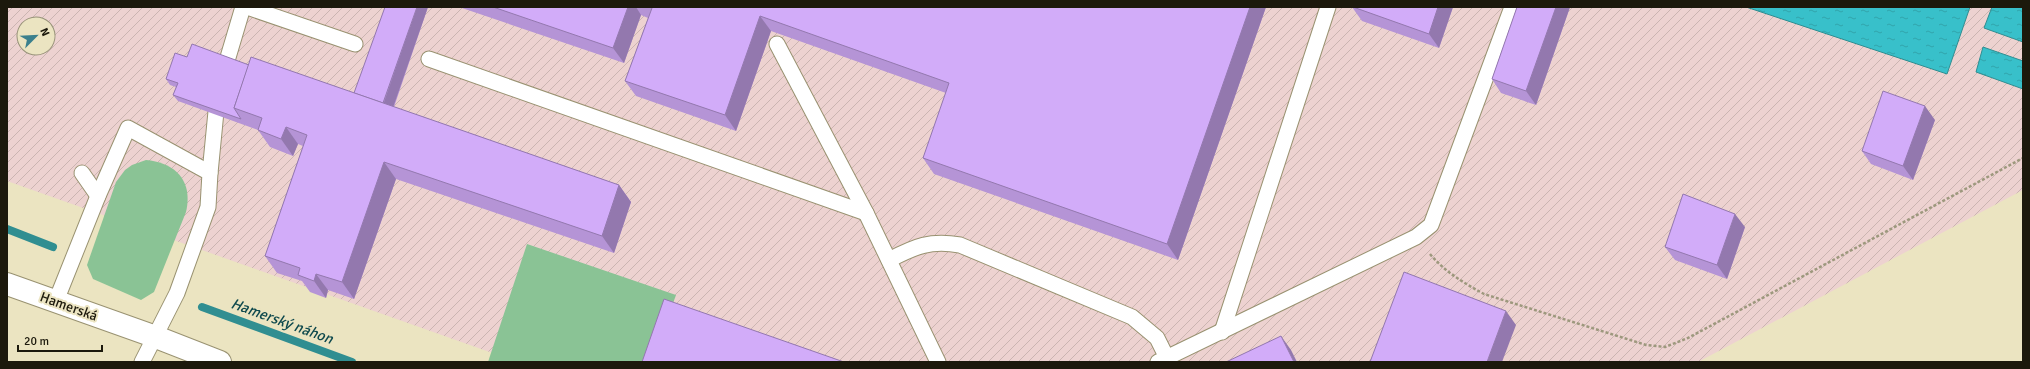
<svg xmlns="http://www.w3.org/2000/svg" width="2030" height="369" viewBox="0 0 2030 369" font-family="Signika,sans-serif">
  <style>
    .industrial { fill: url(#industrial-furrows); fill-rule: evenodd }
    .grass { fill: #8ac395 }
    .water { fill: url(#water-ripples); stroke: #308e91 }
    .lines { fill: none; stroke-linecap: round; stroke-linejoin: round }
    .stream { stroke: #308e91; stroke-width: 8 }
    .service-casing { stroke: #999271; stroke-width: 17 }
    .tertiary-casing { stroke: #999271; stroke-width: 24 }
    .path { stroke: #9d987d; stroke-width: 2.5; stroke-dasharray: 3 2; stroke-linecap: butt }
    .service { stroke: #fff; stroke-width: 15 }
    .tertiary { stroke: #fff; stroke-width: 22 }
    .wall { fill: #b594d6 }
    .shaded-wall { fill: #9378ae }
    .building { fill: #d2acf9; stroke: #9378ae }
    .labels { text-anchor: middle; stroke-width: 4; stroke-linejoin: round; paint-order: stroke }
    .street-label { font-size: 14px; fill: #1c190c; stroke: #ebe4c1 }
    .water-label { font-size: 15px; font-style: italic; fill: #0f494d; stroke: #ebe4c1 }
  </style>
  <defs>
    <pattern id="industrial-furrows" width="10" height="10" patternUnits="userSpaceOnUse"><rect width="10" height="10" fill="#edd2d0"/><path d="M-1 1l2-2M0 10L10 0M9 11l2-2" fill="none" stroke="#cbb4b1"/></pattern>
    <pattern id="water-ripples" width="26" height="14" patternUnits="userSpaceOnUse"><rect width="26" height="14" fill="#38c0ca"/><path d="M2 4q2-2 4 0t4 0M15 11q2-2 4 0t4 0" fill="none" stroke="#31a4ac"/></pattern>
  </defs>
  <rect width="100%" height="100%" fill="#ebe4c1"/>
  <!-- industrial -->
  <path class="industrial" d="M7,7H2023V190L1698,362H518L7,181ZM24,24H48V48H24Z"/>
  <!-- grass -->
  <g class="grass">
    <path d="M146,160C177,163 193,182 186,212L154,292L141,300L93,279L87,265L116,182L125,170L132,165Z"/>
    <polygon points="527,244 676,295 652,362 488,362"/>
  </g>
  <!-- water -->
  <g class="water">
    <polygon points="1746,7 1970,7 1947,74"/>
    <polygon points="1992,7 2023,7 2023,42 1984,28"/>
    <polygon points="1983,47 2023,61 2023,89 1976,72"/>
  </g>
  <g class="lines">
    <!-- stream -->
    <g class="stream">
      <polyline points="7,229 53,247"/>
      <polyline points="202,307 352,362"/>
    </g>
    <defs>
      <g id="service">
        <polyline points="247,7 355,44"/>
        <polyline points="777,44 866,213 938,362"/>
        <polyline points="429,59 866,213"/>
        <polyline points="82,173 98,196"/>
        <polyline points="210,173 218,91 243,7"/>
        <path d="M889,260C916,246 930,240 960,245L1132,317L1157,338L1167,358"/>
        <polyline points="56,301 98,196 128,128 210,173 208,207 177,293 142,362"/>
        <polyline points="1222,332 1328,7"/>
        <polyline points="1158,362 1416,237 1431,225 1512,7"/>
      </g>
      <polyline id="tertiary" points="7,284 156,337 220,362"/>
    </defs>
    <!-- service casing -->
    <use href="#service" class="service-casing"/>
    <!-- tertiary casing -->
    <use href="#tertiary" class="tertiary-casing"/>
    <!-- path -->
    <path class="path" d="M1430,254C1445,272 1464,283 1484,294L1646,345L1665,347L1688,338L2023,158"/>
    <!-- service -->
    <use href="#service" class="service"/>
    <!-- tertiary -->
    <use href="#tertiary" class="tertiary"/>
  </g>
  <!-- wall -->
  <g class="wall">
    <polygon points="428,7 394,107 619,185 631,202 614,253 396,179 354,299 328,290 326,298 310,292 302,281 277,273 265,256 303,146 298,144 293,156 270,147 258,130 178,101 173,95 176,87 170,85 166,79 187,57 249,65 354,93"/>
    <polygon points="459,7 1266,7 1178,260 934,174 923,158 946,93 771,31 736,131 636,96 625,81 648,18 641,15 624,63"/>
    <polygon points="1352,7 1453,7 1439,48 1362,21"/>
    <polygon points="1517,7 1570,7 1536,105 1501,93 1492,79"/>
    <polygon points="1935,120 1913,180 1871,164 1862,151"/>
    <polygon points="1745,227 1727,279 1675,260 1665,247"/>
  </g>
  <!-- shaded-wall -->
  <g class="shaded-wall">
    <polygon points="417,7 428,7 389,119 382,108"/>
    <polygon points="628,7 636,7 641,15 624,63 613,48"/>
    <polygon points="1250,7 1266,7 1178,260 1167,244"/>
    <polygon points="1438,7 1453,7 1439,48 1429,34"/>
    <polygon points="1556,7 1570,7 1536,105 1526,91"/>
    <polygon points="760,16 771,31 736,131 725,115"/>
    <polygon points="1925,106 1935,120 1913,180 1903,166"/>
    <polygon points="286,127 298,144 293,156 281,139"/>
    <polygon points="384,162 396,179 354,299 342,282"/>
    <polygon points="619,185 631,202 614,253 602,236"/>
    <polygon points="1735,214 1745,227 1727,279 1717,265"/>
    <polygon points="316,274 328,290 326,298 314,281"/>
    <polygon points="1506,311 1516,325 1502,362 1487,362"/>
    <polygon points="1281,336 1291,350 1297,362 1294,362"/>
  </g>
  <!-- building -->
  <g class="building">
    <polygon points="385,7 417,7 383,103 354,93"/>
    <polygon points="493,7 628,7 613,48"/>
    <polygon points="650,7 1250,7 1167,244 923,158 949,83 760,16 725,115 625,81 652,8"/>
    <polygon points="1353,7 1438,7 1429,34"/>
    <polygon points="1517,7 1556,7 1526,91 1492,79"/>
    <polygon points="192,44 249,65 234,108 241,119 173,95 178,83 166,79 175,53 187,57"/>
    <polygon points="251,57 619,185 602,236 384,162 342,282 316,274 314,281 298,275 300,268 265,256 307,135 286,127 281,139 258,130 262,118 234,108"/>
    <polygon points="1883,91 1925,106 1903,166 1862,151"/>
    <polygon points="1683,194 1735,214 1717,265 1665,247"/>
    <polygon points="1404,272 1506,311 1487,362 1370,362"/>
    <polygon points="664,299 844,362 642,362"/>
    <polygon points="1281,336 1294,362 1226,362"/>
  </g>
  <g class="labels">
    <!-- street labels -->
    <g class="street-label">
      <text transform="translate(69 306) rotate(20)" y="5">Hamerská</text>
    </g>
    <!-- water labels -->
    <g class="water-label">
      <text transform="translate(282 321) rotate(20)" y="5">Hamerský náhon</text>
    </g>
  </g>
  <!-- border -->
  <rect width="2030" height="369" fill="none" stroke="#1c190c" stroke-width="16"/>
  <!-- north arrow -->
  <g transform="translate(36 36) rotate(66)"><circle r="19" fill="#ebe4c1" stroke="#989379"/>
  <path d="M0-3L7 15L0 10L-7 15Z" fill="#3b808d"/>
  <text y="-6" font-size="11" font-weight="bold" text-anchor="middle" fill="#1c190c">N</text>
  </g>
  <!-- scale -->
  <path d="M18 345v6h84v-6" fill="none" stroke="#1c190c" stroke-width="2"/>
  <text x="24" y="345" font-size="12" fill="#1c190c" stroke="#ebe4c1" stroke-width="3" paint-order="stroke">20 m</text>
</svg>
